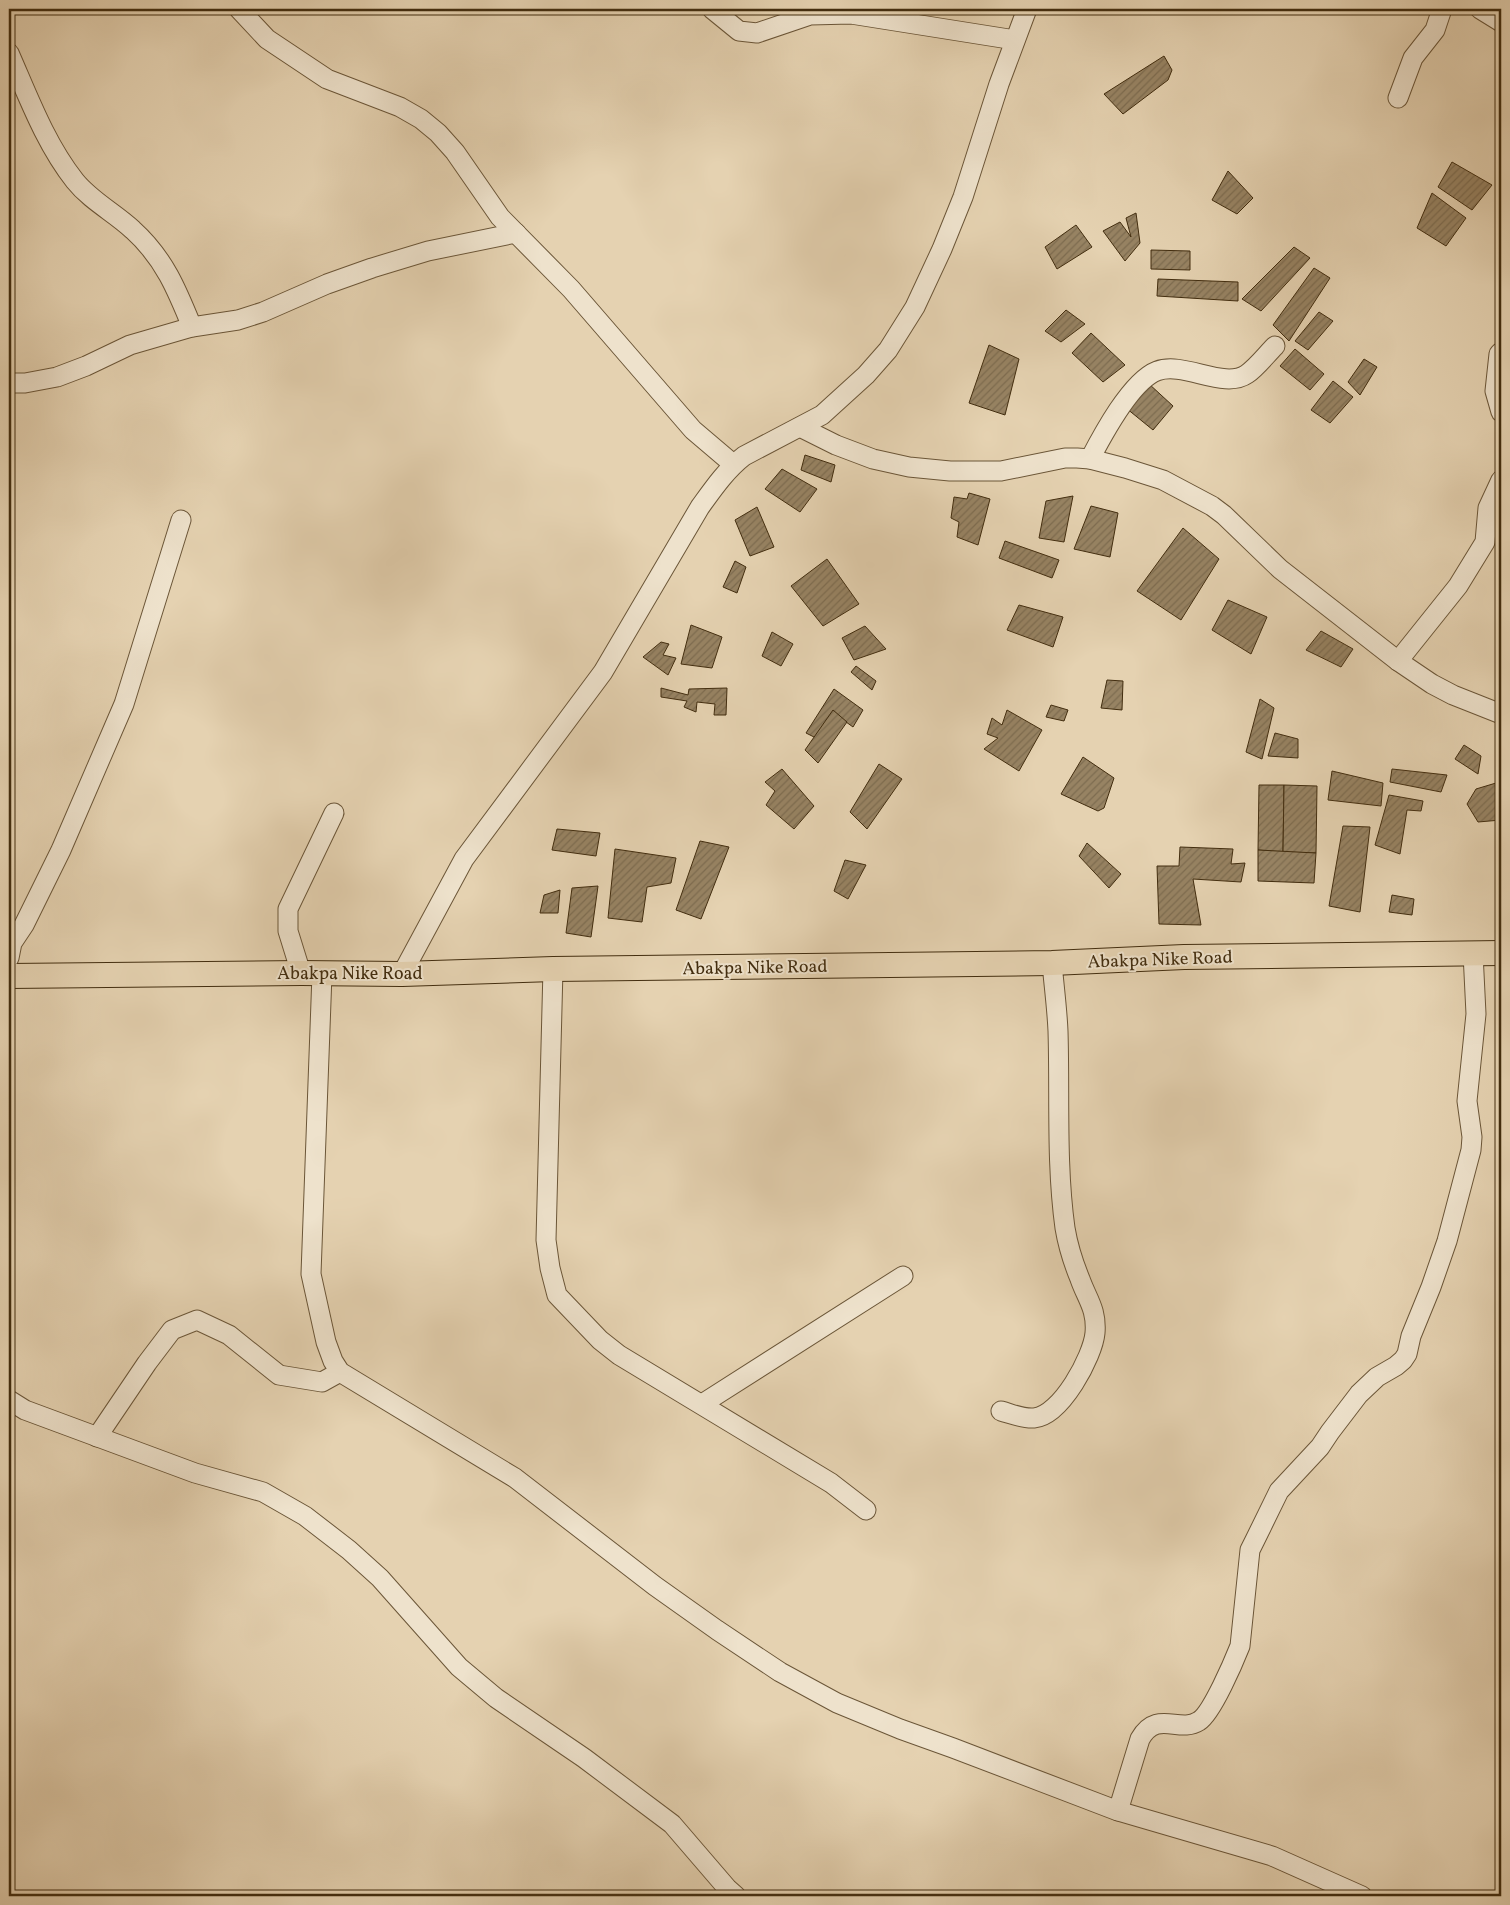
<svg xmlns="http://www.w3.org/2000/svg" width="1510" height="1905" viewBox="0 0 1510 1905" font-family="Vollkorn,serif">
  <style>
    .building { fill: url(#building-hatch); stroke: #422d0f }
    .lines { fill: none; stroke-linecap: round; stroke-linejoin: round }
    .minor-casing { stroke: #6b5638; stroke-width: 21 }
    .major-casing { stroke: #422d0f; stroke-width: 26 }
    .minor { stroke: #eee2cc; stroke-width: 19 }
    .major { stroke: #e5d2b1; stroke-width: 24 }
    .labels { text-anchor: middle; stroke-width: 4; stroke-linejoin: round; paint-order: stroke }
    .street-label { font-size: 18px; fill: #422d0f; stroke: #eee2cc }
  </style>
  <defs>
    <pattern id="building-hatch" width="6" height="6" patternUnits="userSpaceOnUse" patternTransform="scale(1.25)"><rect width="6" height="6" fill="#978363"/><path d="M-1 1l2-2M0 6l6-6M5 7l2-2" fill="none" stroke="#7d6c50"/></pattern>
  </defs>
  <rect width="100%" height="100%" fill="#e5d2b1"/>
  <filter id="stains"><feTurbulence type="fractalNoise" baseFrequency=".004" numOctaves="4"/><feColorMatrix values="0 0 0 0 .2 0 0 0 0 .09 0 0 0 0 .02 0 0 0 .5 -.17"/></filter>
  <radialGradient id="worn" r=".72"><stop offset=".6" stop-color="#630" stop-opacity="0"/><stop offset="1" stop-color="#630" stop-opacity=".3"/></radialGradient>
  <!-- building -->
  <g class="building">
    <polygon points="1164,56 1172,70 1168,80 1123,114 1104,94"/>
    <polygon points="1452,162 1492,185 1472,210 1438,187"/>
    <polygon points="1228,171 1253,198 1237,214 1212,200"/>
    <polygon points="1432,193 1466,218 1446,246 1417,228"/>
    <polygon points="1136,213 1140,243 1125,261 1103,231 1120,222 1131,237 1126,218"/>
    <polygon points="1076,225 1092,247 1057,269 1045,247"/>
    <polygon points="1294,247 1310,258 1261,311 1242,299"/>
    <polygon points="1151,250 1190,251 1190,270 1151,269"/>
    <polygon points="1314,268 1330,278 1289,341 1273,325"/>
    <polygon points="1158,279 1238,282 1238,301 1157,296"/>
    <polygon points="1066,310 1085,324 1061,342 1045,331"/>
    <polygon points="1319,312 1333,321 1308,350 1295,341"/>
    <polygon points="1091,333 1125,365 1103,382 1072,353"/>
    <polygon points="989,345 1019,359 1005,415 969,403"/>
    <polygon points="1295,349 1324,374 1310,390 1280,366"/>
    <polygon points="1364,359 1377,367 1360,395 1348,382"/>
    <polygon points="1333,381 1353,397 1330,423 1311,410"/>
    <polygon points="1148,383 1173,406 1153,430 1126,408"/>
    <polygon points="805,455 835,465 831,482 801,470"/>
    <polygon points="782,469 817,489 800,512 765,489"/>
    <polygon points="969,493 990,499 978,545 957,537 959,522 951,518 954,497 967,499"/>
    <polygon points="1073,496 1064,542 1039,538 1046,501"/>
    <polygon points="1091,506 1118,513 1110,557 1074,549"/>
    <polygon points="757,507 774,547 750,556 735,520"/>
    <polygon points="1183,528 1219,559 1181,620 1137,591"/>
    <polygon points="1005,541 1059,560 1052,578 999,558"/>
    <polygon points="827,559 859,604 823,626 791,586"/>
    <polygon points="735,561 746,567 737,593 723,587"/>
    <polygon points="1228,600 1267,617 1251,654 1212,630"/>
    <polygon points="1019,605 1063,617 1053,647 1007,630"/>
    <polygon points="691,625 722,637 712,668 681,664"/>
    <polygon points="865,626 886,649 854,660 842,638"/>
    <polygon points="1321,631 1353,649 1341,667 1306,650"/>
    <polygon points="772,632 793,644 781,666 762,656"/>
    <polygon points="661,642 669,644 663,655 676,658 668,675 643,657"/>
    <polygon points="856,666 876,681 872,690 851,672"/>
    <polygon points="1107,680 1123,681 1122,710 1101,708"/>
    <polygon points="661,688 688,695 689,689 727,688 726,715 714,715 715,704 697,702 696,712 684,707 687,701 661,697"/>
    <polygon points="834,689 863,710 853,727 835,714 820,740 806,733"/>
    <polygon points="1260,699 1274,708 1262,759 1246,752"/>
    <polygon points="1051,705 1068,710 1064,721 1046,717"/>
    <polygon points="833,710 847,722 818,763 805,750"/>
    <polygon points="1007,710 1042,730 1019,771 984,749 998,738 987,734 992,718 1002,725"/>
    <polygon points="1275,733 1298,739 1298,758 1268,756"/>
    <polygon points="1464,745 1481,756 1478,774 1455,759"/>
    <polygon points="1083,757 1114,778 1104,808 1098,811 1061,794"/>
    <polygon points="879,764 902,779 867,829 850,812"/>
    <polygon points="782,769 814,806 794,829 766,805 775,791 765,782"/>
    <polygon points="1392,769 1447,775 1441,792 1390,782"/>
    <polygon points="1332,771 1383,783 1381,806 1328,800"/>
    <polygon points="1496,783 1501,787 1501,820 1478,822 1467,804 1476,789"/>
    <polygon points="1259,785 1284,785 1283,852 1258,850"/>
    <polygon points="1284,785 1317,786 1316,853 1283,852"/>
    <polygon points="1389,795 1423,801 1421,811 1407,810 1400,854 1375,845"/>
    <polygon points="1343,826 1370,827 1360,912 1329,906"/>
    <polygon points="557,829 600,833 596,856 552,850"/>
    <polygon points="700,841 729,847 701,919 676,910"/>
    <polygon points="1087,843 1121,874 1109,888 1079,856"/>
    <polygon points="1180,847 1233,849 1231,864 1245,863 1241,882 1193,879 1201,925 1159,924 1157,866 1179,866"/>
    <polygon points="615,849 676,858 671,883 647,887 642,922 608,918"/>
    <polygon points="1258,850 1316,853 1314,883 1258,881"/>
    <polygon points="845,860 866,865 848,899 834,891"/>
    <polygon points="598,886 591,937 566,933 572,888"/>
    <polygon points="560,890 558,913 540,913 544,895"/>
    <polygon points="1392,895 1414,899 1412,915 1389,912"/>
  </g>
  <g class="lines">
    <defs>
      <g id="minor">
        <polyline points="239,9 267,39 327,79 400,107 421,119 438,133 455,152 500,217 571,289 693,430 733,464"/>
        <polyline points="712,9 739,31 757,33 810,15 851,14 1015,40"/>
        <polyline points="1480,9 1501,22"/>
        <path d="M9,53C28,96 45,143 75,181C91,201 115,213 133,230C164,258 177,290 192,327"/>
        <polyline points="1398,98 1413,58 1435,30 1442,9"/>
        <polyline points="1501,352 1499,354 1495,391 1501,412"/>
        <polyline points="9,383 25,383 57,377 86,366 130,345 192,327 238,320 263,312 327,284 372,268 428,251 516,233"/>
        <polyline points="800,427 836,445 873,459 909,467 950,471 1001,471 1065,458 1077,458 1090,459 1125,468 1163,480 1212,506 1224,515 1280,569 1398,661 1432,684 1453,695 1501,714"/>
        <path d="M1090,459C1102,436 1131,381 1157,371C1184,361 1224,390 1247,374C1257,367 1266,355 1275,346"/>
        <polyline points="1398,661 1458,586 1485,542 1488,508 1501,480"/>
        <polyline points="9,958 12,943 24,925 61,850 124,704 181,520"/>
        <polyline points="553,969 546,1240 550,1268 557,1295 600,1340 619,1355 831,1483 866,1510"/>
        <polyline points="301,973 288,931 288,909 334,813"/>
        <polyline points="322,974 311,1274 326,1342 333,1361 340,1372 515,1478 655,1586 717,1630 780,1672 837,1703 900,1729 953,1748 1118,1811 1272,1856 1362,1896"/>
        <path d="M402,974L464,859L603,672L700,507C713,489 726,470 744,456L822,415L866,375L888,350L915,307L942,249L963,197L999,84L1027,9"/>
        <polyline points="9,1400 25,1410 195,1473 263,1492 305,1516 349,1550 380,1578 459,1667 496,1698 584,1758 672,1824 727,1888 736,1896"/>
        <polyline points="702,1404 903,1276"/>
        <path d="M1001,1411C1012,1414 1023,1419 1034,1418C1061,1416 1093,1356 1095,1333C1097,1309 1087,1299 1080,1279C1073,1262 1068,1246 1065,1228C1056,1163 1060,1096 1058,1031C1057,1008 1054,986 1052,963"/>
        <polyline points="97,1437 147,1363 172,1330 197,1320 229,1335 279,1375 322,1382 340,1372"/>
        <path d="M1118,1811L1140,1739C1157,1709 1179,1734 1199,1721C1212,1713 1234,1661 1240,1646L1250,1550L1255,1540L1279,1491L1320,1447L1330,1432L1359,1394L1377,1377L1396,1366L1403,1360L1407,1354L1411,1336L1431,1287L1447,1241L1471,1150L1472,1137L1467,1101L1476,1014L1473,953"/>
      </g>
      <polyline id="major" points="9,976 301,973 402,974 553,969 1052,963 1184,957 1501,953"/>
    </defs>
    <!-- minor casing -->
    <use href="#minor" class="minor-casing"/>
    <!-- major casing -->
    <use href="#major" class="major-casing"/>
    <!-- minor -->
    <use href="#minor" class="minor"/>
    <!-- major -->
    <use href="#major" class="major"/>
  </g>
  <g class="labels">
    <!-- street labels -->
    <g class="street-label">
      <text transform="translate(1160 959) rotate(-2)" y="6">Abakpa Nike Road</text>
      <text transform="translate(755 967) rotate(-1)" y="6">Abakpa Nike Road</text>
      <text x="350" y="979">Abakpa Nike Road</text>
    </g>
  </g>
  <!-- margin -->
  <rect width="1510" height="1905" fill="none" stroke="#e5d2b1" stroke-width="30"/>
  <rect x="10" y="10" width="1490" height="1885" fill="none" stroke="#422d0f" stroke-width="2.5"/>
  <rect x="15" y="15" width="1480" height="1875" fill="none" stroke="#422d0f"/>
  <rect width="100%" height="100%" filter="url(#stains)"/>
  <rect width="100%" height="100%" fill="url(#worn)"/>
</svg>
